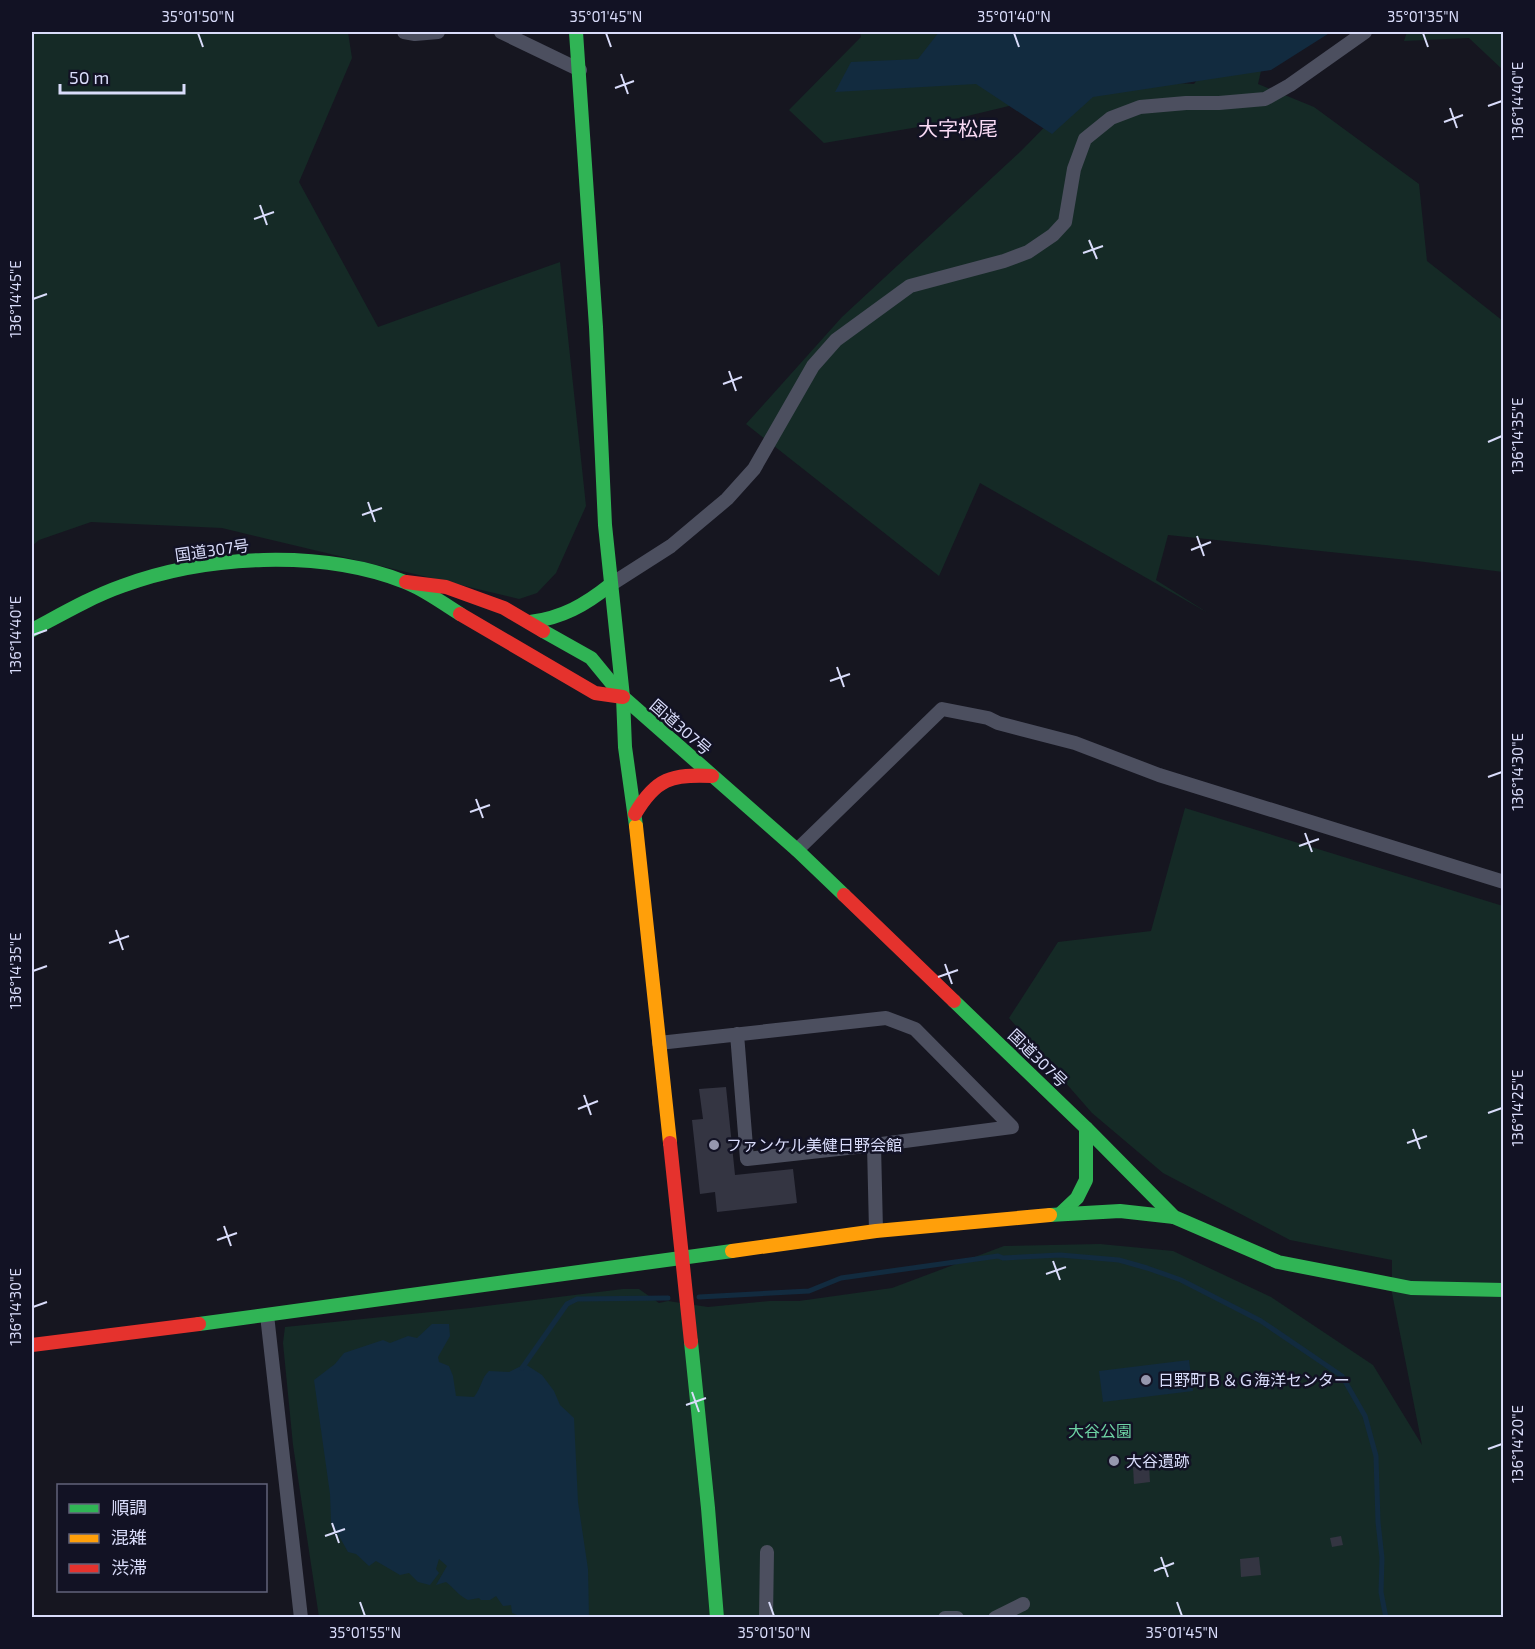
<svg xmlns="http://www.w3.org/2000/svg" width="1535" height="1649" viewBox="0 0 1535 1649" font-family="'Exo 2','Noto Sans JP',sans-serif">
  <style>
    .green { fill: #152a26 }
    .water { fill: #122b3f }
    .lines { fill: none; stroke-linecap: round; stroke-linejoin: round }
    .stream { stroke: #122b3f; stroke-width: 5 }
    .building { fill: #343542 }
    .street { stroke: #4c4f5f; stroke-width: 14 }
    .fast { stroke: #30b455; stroke-width: 14 }
    .slow { stroke: #ff9f0a; stroke-width: 14 }
    .jam { stroke: #e5322d; stroke-width: 14 }
    .ticks { fill: none; stroke: #d9dcfa; stroke-width: 2 }
    .poi-dot { fill: #9597ae; stroke: #121224; stroke-width: 2 }
    .labels { text-anchor: middle; stroke-width: 5; stroke-linejoin: round; paint-order: stroke }
    .street-label { font-size: 16px; fill: #d9dcfa; stroke: #121224 }
    .poi-label { font-size: 16px; fill: #d9dcfa; stroke: #121224; text-anchor: start }
    .park-label { font-size: 16px; fill: #6dd2a4; stroke: #121224 }
    .quarter-label { font-size: 20px; fill: #fadbf5; stroke: #121224 }
    .neatline { fill: none; stroke: #d9dcfa; stroke-width: 2 }
    .ticks-label { font-size: 15px; text-anchor: middle; fill: #d9dcfa }
  </style>
  <rect width="100%" height="100%" fill="#161620"/>
  <!-- green -->
  <g class="green">
    <polygon points="32,32 348,32 352,58 299,182 378,327 560,262 586,506 556,573 537,593 519,599 222,528 91,522 39,540 32,546"/>
    <polygon points="860,32 984,32 1013,105 930,125 824,143 789,110 861,37"/>
    <polygon points="1233,32 1270,32 1258,84 1314,107 1419,184 1427,261 1503,321 1503,572 1417,561 1168,535 1156,580 1208,613 980,483 939,576 746,424 842,317 1021,151 1093,78 1194,84"/>
    <polygon points="1407,32 1500,32 1503,34 1503,70 1469,38 1404,41"/>
    <polygon points="1185,808 1503,906 1503,1617 319,1617 293,1445 283,1343 285,1327 470,1308 623,1289 639,1289 659,1303 668,1301 708,1307 770,1301 799,1301 892,1288 1004,1246 1100,1244 1173,1251 1271,1297 1373,1365 1422,1445 1392,1293 1392,1260 1290,1240 1163,1173 1092,1113 1009,1018 1058,942 1151,931"/>
  </g>
  <!-- water -->
  <g class="water">
    <polygon points="939,32 1331,32 1271,70 1093,97 1052,134 976,84 835,92 851,62 918,59"/>
    <path d="M432,1324H449L450,1336L438,1357L439,1362L449,1366L453,1376L456,1396L474,1397C482,1387 481,1378 489,1371L509,1372L525,1364L542,1375L554,1391L560,1405L574,1418L578,1502L588,1569L589,1617H522L512,1613L511,1605L503,1606L496,1596L490,1600H481L479,1598L468,1600C459,1596 454,1588 446,1582L436,1585L447,1566L439,1559L436,1569L439,1573L430,1585L418,1582L409,1573L400,1575L376,1561L369,1566L356,1554L348,1552L331,1522L330,1494L314,1380L335,1364L344,1353L383,1340L390,1343L408,1336L417,1338Z"/>
    <polygon points="1189,1360 1193,1391 1103,1402 1099,1371"/>
  </g>
  <g class="lines">
    <!-- stream -->
    <g class="stream">
      <polyline points="699,1297 809,1291 841,1278 998,1256 1003,1258 1060,1255 1119,1260 1147,1268 1181,1280 1261,1321 1342,1376 1365,1416 1376,1456 1378,1522 1382,1558 1381,1592 1386,1618"/>
      <polyline points="522,1368 567,1304 577,1299 668,1298"/>
    </g>
  </g>
  <!-- building -->
  <g class="building">
    <polygon points="726,1087 735,1175 793,1169 797,1203 717,1212 715,1192 700,1194 692,1120 703,1119 699,1089"/>
    <polygon points="1149,1465 1150,1482 1134,1484 1133,1467"/>
    <polygon points="1341,1536 1343,1545 1332,1547 1330,1538"/>
    <polygon points="1259,1557 1261,1575 1241,1577 1240,1559"/>
  </g>
  <g class="lines">
    <!-- street -->
    <g class="street">
      <polyline points="404,32 415,34 438,32"/>
      <polyline points="501,32 580,70"/>
      <polyline points="610,585 671,546 727,499 754,469 813,366 836,340 910,286 1004,261 1028,252 1053,235 1065,222 1074,169 1085,139 1111,118 1140,107 1186,103 1219,103 1265,99 1290,85 1365,32"/>
      <polyline points="797,850 942,709 988,718 998,723 1075,743 1159,775 1504,882"/>
      <polyline points="659,1043 886,1018 915,1029 1012,1127 874,1145 747,1159 737,1034"/>
      <polyline points="874,1145 876,1231"/>
      <polyline points="267,1315 301,1618"/>
      <polyline points="766,1618 767,1552"/>
      <polyline points="945,1618 957,1618"/>
      <polyline points="995,1618 1023,1604"/>
    </g>
    <!-- fast -->
    <g class="fast">
      <polyline points="576,32 596,327 605,525 623,697 625,747 636,826"/>
      <path d="M530,622C562,618 585,605 610,585"/>
      <path d="M32,630C62,614 91,597 122,586C206,555 321,549 405,582C424,589 442,603 460,614"/>
      <polyline points="543,631 591,658 623,697 797,850 844,895"/>
      <polyline points="954,1001 1086,1128 1174,1217 1278,1262 1411,1288 1504,1290"/>
      <polyline points="1060,1214 1077,1198 1086,1180 1086,1128"/>
      <polyline points="1050,1215 1120,1211 1174,1217"/>
      <polyline points="199,1324 732,1251"/>
      <polyline points="691,1342 708,1508 717,1618"/>
    </g>
    <!-- slow -->
    <g class="slow">
      <polyline points="636,826 670,1143"/>
      <polyline points="732,1251 876,1231 1050,1215"/>
    </g>
    <!-- jam -->
    <g class="jam">
      <polyline points="406,582 446,587 504,608 543,631"/>
      <polyline points="460,614 595,693 623,697"/>
      <path d="M635,814C656,778 672,774 712,776"/>
      <polyline points="844,895 954,1001"/>
      <polyline points="670,1143 691,1342"/>
      <polyline points="32,1345 199,1324"/>
    </g>
  </g>
  <!-- ticks -->
  <path class="ticks" d="M198,33L203,47M606,33L611,47M1014,33L1019,47M1423,33L1428,47M621,74L628,94M615,88L634,81M1488,106L1502,101M1450,108L1457,128M1444,122L1463,115M260,205L267,225M254,219L274,212M1089,240L1097,259M1083,253L1103,246M33,299L47,294M729,371L736,391M723,384L742,377M1488,442L1502,436M368,502L375,522M362,515L382,508M1197,536L1204,556M1191,550L1211,542M33,635L47,630M837,667L844,687M830,681L850,674M1488,777L1502,772M476,799L483,818M470,812L490,805M1305,833L1312,852M1299,846L1319,839M116,930L123,950M109,943L129,936M945,964L952,984M33,971L47,966M938,977L958,970M584,1095L591,1115M578,1109L598,1101M1488,1113L1502,1108M1413,1129L1420,1149M1407,1143L1427,1136M224,1226L231,1246M217,1240L237,1233M1053,1261L1060,1280M1046,1274L1066,1267M33,1307L47,1302M692,1392L699,1412M686,1405L706,1398M1488,1449L1502,1444M332,1523L339,1543M325,1536L345,1529M1161,1557L1168,1577M1154,1571L1174,1563M360,1602L365,1616M769,1602L774,1616M1177,1602L1182,1616"/>
  <!-- markers -->
  <g class="poi-dot">
    <circle cx="714" cy="1145" r="6"/>
    <circle cx="1146" cy="1380" r="6"/>
    <circle cx="1114" cy="1461" r="6"/>
  </g>
  <g class="labels">
    <!-- street labels -->
    <g class="street-label">
      <text transform="translate(212 550) rotate(-8)" y="6">国道307号</text>
      <text transform="translate(681 727) rotate(41)" y="6">国道307号</text>
      <text transform="translate(1038 1058) rotate(44)" y="6">国道307号</text>
    </g>
    <!-- poi labels -->
    <g class="poi-label">
      <text x="726" y="1151">ファンケル美健日野会館</text>
      <text x="1158" y="1386">日野町Ｂ＆Ｇ海洋センター</text>
      <text x="1126" y="1467">大谷遺跡</text>
    </g>
    <!-- park labels -->
    <g class="park-label">
      <text x="1100" y="1437">大谷公園</text>
    </g>
    <!-- quarter labels -->
    <g class="quarter-label">
      <text x="958" y="136">大字松尾</text>
    </g>
  </g>
  <!-- border -->
  <rect width="1535" height="1649" fill="none" stroke="#121224" stroke-width="66"/>
  <!-- legend -->
  <rect x="57" y="1484" width="210" height="108" fill="#121224" stroke="#62637a" stroke-width="1.5"/>
  <rect x="69" y="1504" width="30" height="9" fill="#30b455" stroke="#62637a" stroke-width="1.5"/>
  <text x="111" y="1514" font-size="18" fill="#d9dcfa">順調</text>
  <rect x="69" y="1534" width="30" height="9" fill="#ff9f0a" stroke="#62637a" stroke-width="1.5"/>
  <text x="111" y="1544" font-size="18" fill="#d9dcfa">混雑</text>
  <rect x="69" y="1564" width="30" height="9" fill="#e5322d" stroke="#62637a" stroke-width="1.5"/>
  <text x="111" y="1574" font-size="18" fill="#d9dcfa">渋滞</text>
  <!-- scale -->
  <path d="M60 84v9h124v-9" fill="none" stroke="#d9dcfa" stroke-width="3"/>
  <text x="69" y="84" font-size="18" fill="#d9dcfa" stroke="#121224" stroke-width="4.5" paint-order="stroke">50 m</text>
  <rect x="33" y="33" width="1469" height="1583" class="neatline"/>
  <g class="ticks-label">
    <text x="198" y="22">35°01'50"N</text>
    <text x="606" y="22">35°01'45"N</text>
    <text x="1014" y="22">35°01'40"N</text>
    <text x="1423" y="22">35°01'35"N</text>
    <text transform="translate(1518 101) rotate(-90)" y="5">136°14'40"E</text>
    <text transform="translate(16 299) rotate(-90)" y="5">136°14'45"E</text>
    <text transform="translate(1518 436) rotate(-90)" y="5">136°14'35"E</text>
    <text transform="translate(16 635) rotate(-90)" y="5">136°14'40"E</text>
    <text transform="translate(1518 772) rotate(-90)" y="5">136°14'30"E</text>
    <text transform="translate(16 971) rotate(-90)" y="5">136°14'35"E</text>
    <text transform="translate(1518 1108) rotate(-90)" y="5">136°14'25"E</text>
    <text transform="translate(16 1307) rotate(-90)" y="5">136°14'30"E</text>
    <text transform="translate(1518 1444) rotate(-90)" y="5">136°14'20"E</text>
    <text x="365" y="1638">35°01'55"N</text>
    <text x="774" y="1638">35°01'50"N</text>
    <text x="1182" y="1638">35°01'45"N</text>
  </g>
</svg>
